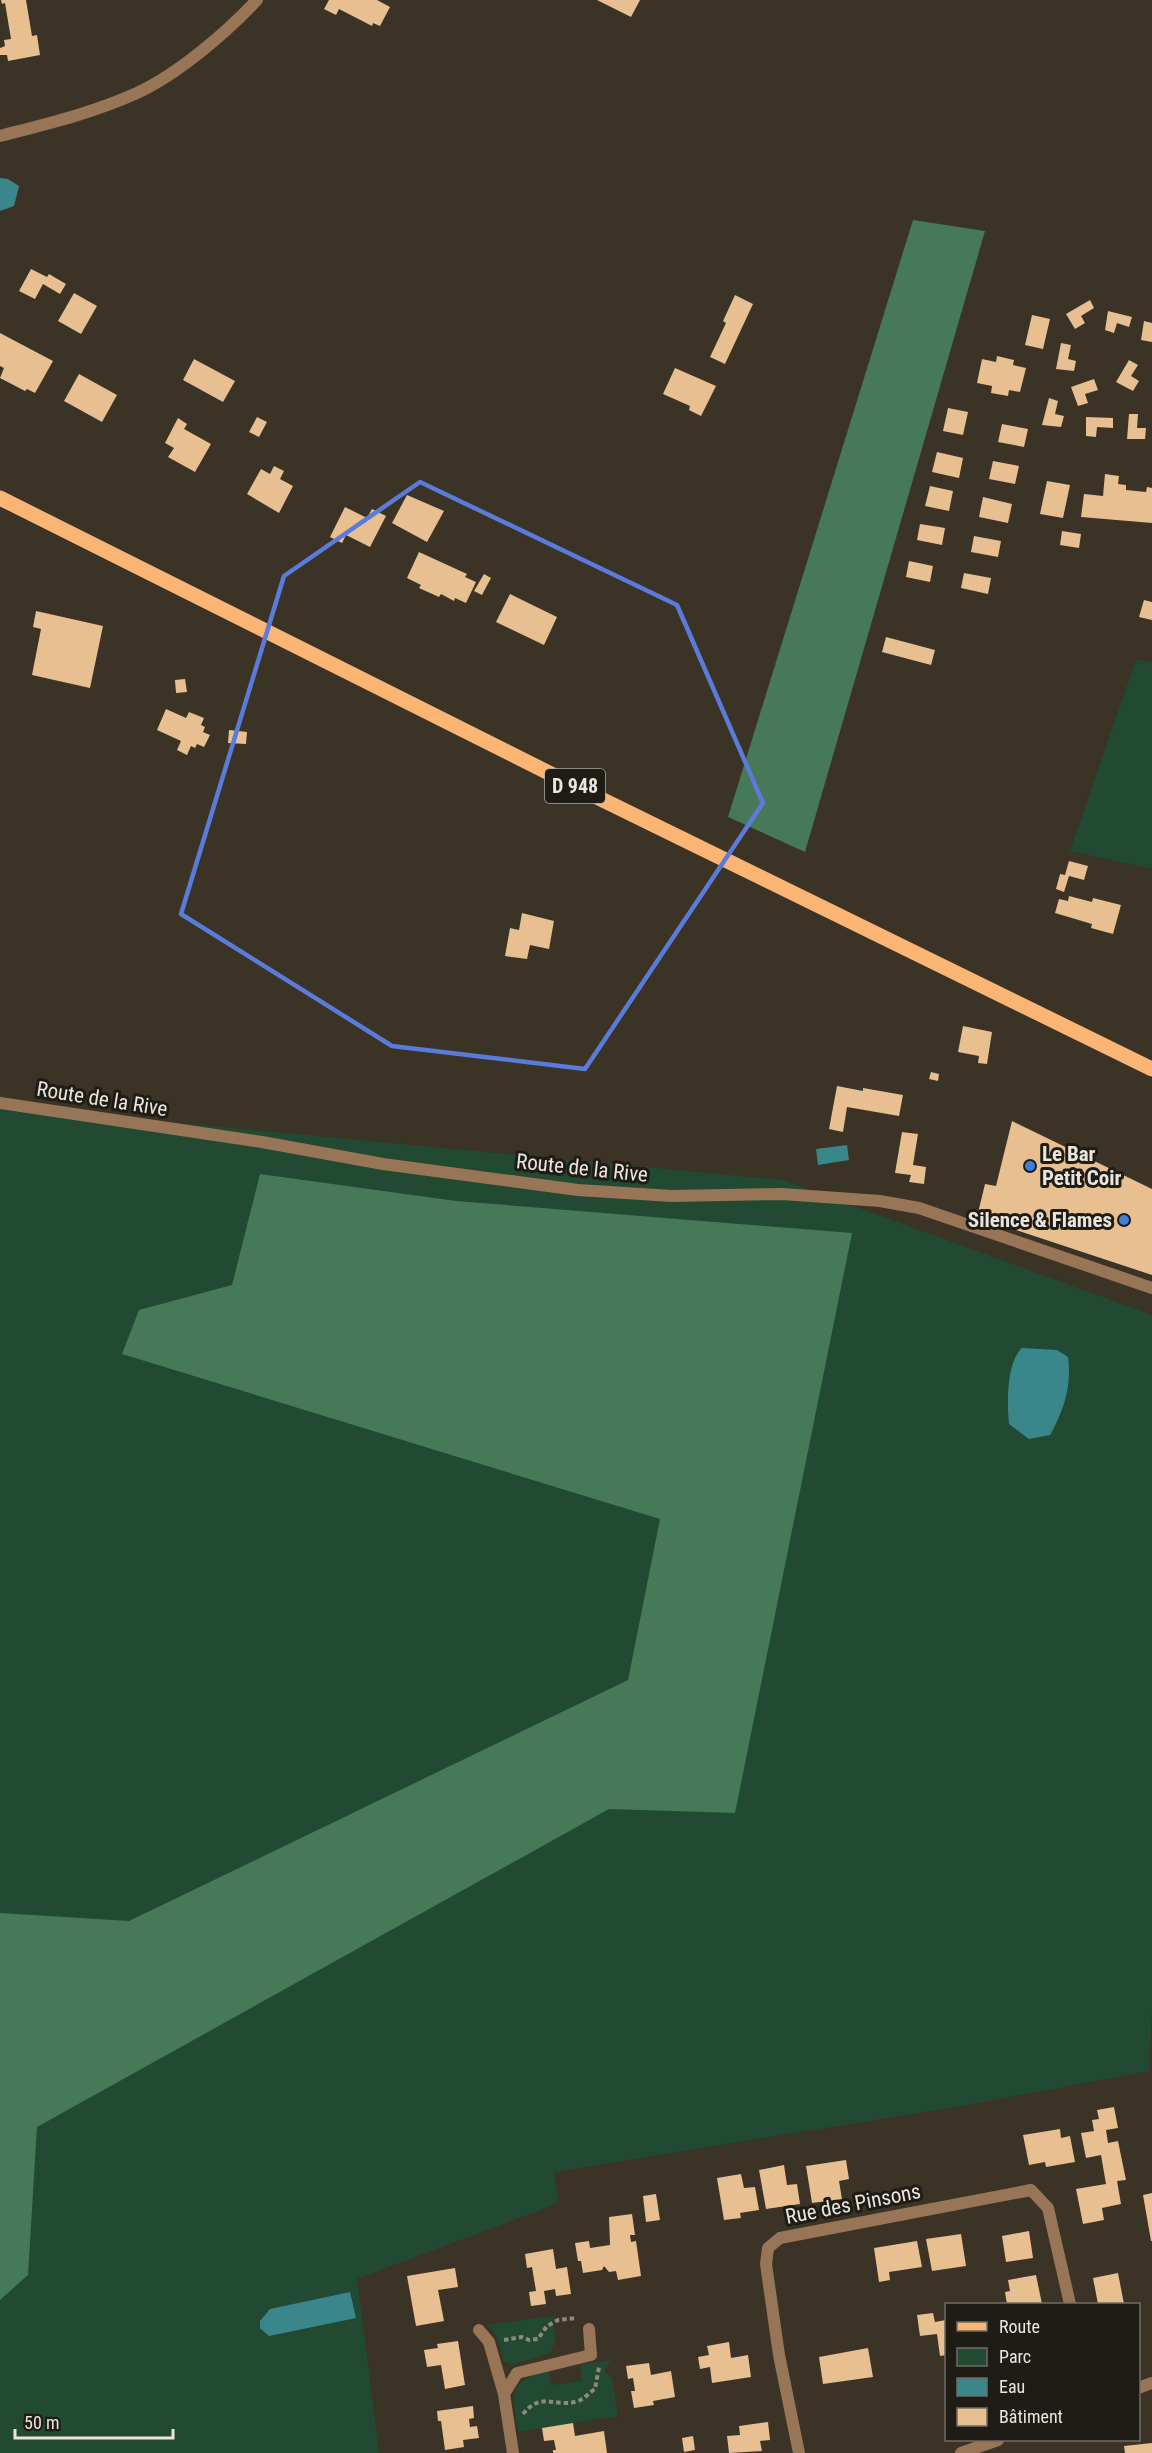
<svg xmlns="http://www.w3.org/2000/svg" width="1152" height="2453" viewBox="0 0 1152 2453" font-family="'Roboto Condensed',sans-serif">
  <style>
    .green { fill: #224931 }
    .forest { fill: #457958 }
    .water { fill: #39878b }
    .building { fill: #e8bf91 }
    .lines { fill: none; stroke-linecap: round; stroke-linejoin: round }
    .path { stroke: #8e887d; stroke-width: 4; stroke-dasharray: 4.5 3; stroke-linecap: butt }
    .minor { stroke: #977556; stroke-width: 12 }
    .primary { stroke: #fab473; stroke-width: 15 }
    .marked { fill: none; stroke: #5a7bda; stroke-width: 4.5; stroke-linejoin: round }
    .shop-dot { fill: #3f7fe0; stroke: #1f1b15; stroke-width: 2 }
    .labels { text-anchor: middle; stroke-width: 6; stroke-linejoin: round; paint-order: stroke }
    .shield { fill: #1f1b15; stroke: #ada8a1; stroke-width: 1.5 }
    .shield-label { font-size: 20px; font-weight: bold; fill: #eae5dd }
    .street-label { font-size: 21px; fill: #eae5dd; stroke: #1f1b15 }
    .poi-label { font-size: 21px; font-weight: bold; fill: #eae5dd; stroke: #1f1b15; text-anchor: start }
  </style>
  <rect width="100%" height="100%" fill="#3a3326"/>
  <!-- green -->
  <g class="green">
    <polygon points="1136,659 1152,663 1152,869 1070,851"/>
    <polygon points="0,1106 783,1180 1152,1315 1152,2012 1149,2071 962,2106 554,2172 559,2203 357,2279 379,2453 0,2453"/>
    <path d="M553,2316L556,2340L550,2353L512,2365L503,2361C499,2345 500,2335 486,2325Z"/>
    <path d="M611,2360L604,2371L612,2378L618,2416L518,2432C513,2393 506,2382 549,2370L551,2385L582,2381L580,2365Z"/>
  </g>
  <!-- forest -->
  <g class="forest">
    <polygon points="913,220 985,231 805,852 728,817"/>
    <polygon points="260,1174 456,1201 852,1233 735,1813 609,1809 37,2127 28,2275 0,2300 0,1913 129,1921 628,1680 660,1519 122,1354 139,1310 232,1285"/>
  </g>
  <!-- water -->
  <g class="water">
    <polygon points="0,178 8,179 19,186 14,206 0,211"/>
    <polygon points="847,1145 849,1160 818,1165 816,1149"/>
    <path d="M1022,1348L1057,1350L1068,1357C1072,1385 1064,1410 1050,1435L1029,1439L1009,1424C1007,1404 1006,1363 1022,1348Z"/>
    <polygon points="350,2292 356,2318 269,2336 260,2328 260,2321 270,2309"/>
  </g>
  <!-- building -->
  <g class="building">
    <polygon points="1,0 26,0 32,36 37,35 40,55 8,61 7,55 0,55 0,48 5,46 4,40 11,39 5,3 2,4"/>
    <polygon points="329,0 377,0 390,7 380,26 373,23 372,26 339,9 336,15 324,9"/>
    <polygon points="597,0 640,0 631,17"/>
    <polygon points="31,269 47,277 49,274 66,284 60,294 43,284 35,299 19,291"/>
    <polygon points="74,293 97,306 81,334 58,321"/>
    <polygon points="735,295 753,304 725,364 710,357 726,323 723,321"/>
    <polygon points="1090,300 1094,308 1081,316 1085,323 1075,329 1066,314"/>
    <polygon points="1108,311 1132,317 1129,327 1117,323 1114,333 1105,330"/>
    <polygon points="1032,315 1050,319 1043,349 1025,345"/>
    <polygon points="1144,321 1152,323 1152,342 1141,340"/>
    <polygon points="0,333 53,361 35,393 27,389 25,391 0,378 4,368 0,366"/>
    <polygon points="1061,343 1071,345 1068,359 1076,361 1074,371 1056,369"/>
    <polygon points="997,356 1014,360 1013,365 1026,368 1020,392 1009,390 1008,396 991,393 992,386 977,383 982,359 996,362"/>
    <polygon points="194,359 235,381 223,402 183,380"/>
    <polygon points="1129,360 1138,365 1131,376 1139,381 1133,391 1116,382"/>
    <polygon points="675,368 716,386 701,416 689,410 690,406 663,394"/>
    <polygon points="79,374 117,395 102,422 64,401"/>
    <polygon points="1094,379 1098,390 1085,394 1088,403 1078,406 1071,387"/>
    <polygon points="1049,398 1058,401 1055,414 1064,416 1061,427 1042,425"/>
    <polygon points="948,408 968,412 963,435 943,431"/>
    <polygon points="1129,414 1138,414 1137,428 1146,428 1145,439 1127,439"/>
    <polygon points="257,417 267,422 259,437 249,432"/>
    <polygon points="1086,417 1113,418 1113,428 1097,427 1096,437 1086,436"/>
    <polygon points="178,418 187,424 184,429 211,444 195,472 168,457 174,448 165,443"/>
    <polygon points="1002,424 1028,429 1024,447 998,442"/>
    <polygon points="937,452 963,458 959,478 932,472"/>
    <polygon points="993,461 1019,466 1015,484 989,479"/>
    <polygon points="274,466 284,471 280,479 293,486 279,513 247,494 261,469 270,474"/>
    <polygon points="1105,474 1119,476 1118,484 1126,485 1126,490 1146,492 1147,487 1152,488 1152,523 1081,517 1084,494 1103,496"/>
    <polygon points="1047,481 1070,485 1063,518 1040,514"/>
    <polygon points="930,486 953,491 949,511 925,506"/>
    <polygon points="407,495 444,511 427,542 392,523"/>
    <polygon points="983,497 1012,504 1008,523 979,517"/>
    <polygon points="345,507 367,518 372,509 386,516 370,547 346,535 342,543 330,537"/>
    <polygon points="920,524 945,528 942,545 917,540"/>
    <polygon points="1062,531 1081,534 1079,548 1060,545"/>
    <polygon points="974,536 1001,541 998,557 971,552"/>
    <polygon points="419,552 467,574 465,577 476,582 466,603 455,598 454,601 441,594 439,597 419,588 421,585 407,578"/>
    <polygon points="909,561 933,566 930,582 906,577"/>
    <polygon points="964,573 991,578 988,594 961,588"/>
    <polygon points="484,574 491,578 482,595 474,591"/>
    <polygon points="510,594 557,617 544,645 496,622"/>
    <polygon points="1144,600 1152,602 1152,620 1139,617"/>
    <polygon points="36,611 103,626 90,688 32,675 41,629 33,627"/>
    <polygon points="886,637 935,650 931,665 882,652"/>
    <polygon points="185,679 187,692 176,693 175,680"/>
    <polygon points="166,709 186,718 189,712 204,718 201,725 205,727 203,732 210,735 204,747 197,744 195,748 191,746 187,755 177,750 181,741 157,730"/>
    <polygon points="229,730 247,732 246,744 228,743"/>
    <polygon points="1069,861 1088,866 1084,880 1069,876 1064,892 1056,889 1060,874 1065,875"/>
    <polygon points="1069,896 1092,902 1093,898 1121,905 1113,934 1091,928 1092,924 1055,913 1059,899 1068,901"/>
    <polygon points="522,913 554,921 549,949 530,945 527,959 505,956 510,928 519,930"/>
    <polygon points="963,1026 992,1032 987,1064 978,1063 979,1056 958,1052"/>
    <polygon points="931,1072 939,1074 938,1081 929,1079"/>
    <polygon points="837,1086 863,1091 863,1088 903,1095 899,1116 847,1107 843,1132 829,1129"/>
    <polygon points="1012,1121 1152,1189 1152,1275 977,1217 985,1184 996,1186"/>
    <polygon points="902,1132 918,1134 913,1165 926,1167 924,1184 909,1182 911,1175 895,1173"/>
    <polygon points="1114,2107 1118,2128 1106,2130 1108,2143 1118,2141 1126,2180 1117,2181 1121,2204 1102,2208 1104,2220 1083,2224 1076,2189 1106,2184 1101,2155 1086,2158 1081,2133 1094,2131 1092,2120 1099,2119 1097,2110"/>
    <polygon points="1060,2129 1061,2138 1070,2136 1075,2162 1046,2167 1045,2162 1029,2165 1023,2135"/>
    <polygon points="846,2160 849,2179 839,2181 842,2199 812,2203 806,2166"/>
    <polygon points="784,2165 787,2185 797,2184 800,2204 766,2209 759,2170"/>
    <polygon points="741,2174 744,2188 755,2187 759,2210 740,2213 741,2218 724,2220 717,2178"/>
    <polygon points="1152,2193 1152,2241 1151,2241 1143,2195"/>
    <polygon points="656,2194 660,2220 646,2222 643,2196"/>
    <polygon points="632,2214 635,2235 630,2235 631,2242 636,2241 641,2276 618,2280 616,2271 609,2272 604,2266 602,2270 583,2273 581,2261 578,2261 575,2243 589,2241 590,2248 610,2245 609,2217"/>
    <polygon points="1029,2231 1033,2258 1006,2262 1002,2236"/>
    <polygon points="961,2234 966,2266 932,2271 926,2239"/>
    <polygon points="917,2241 922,2267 889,2272 890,2280 879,2282 874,2248"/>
    <polygon points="553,2249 556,2269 567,2267 571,2294 556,2296 555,2289 544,2291 546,2304 531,2306 529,2292 536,2291 532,2267 527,2268 525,2254"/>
    <polygon points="455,2268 458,2287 438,2290 444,2321 416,2326 407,2276"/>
    <polygon points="1118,2273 1124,2304 1098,2304 1093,2278"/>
    <polygon points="1036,2275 1042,2304 1007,2304 1005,2292 1010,2291 1008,2280"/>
    <polygon points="933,2313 935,2322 946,2320 946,2355 940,2356 937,2334 920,2336 917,2315"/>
    <polygon points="458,2341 465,2385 445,2389 441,2365 427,2367 424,2350 438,2348 437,2344"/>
    <polygon points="729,2342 731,2358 748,2355 751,2377 712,2383 710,2367 700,2369 698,2357 709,2355 707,2346"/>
    <polygon points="868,2348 873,2377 823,2384 819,2357"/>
    <polygon points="649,2363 651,2375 671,2371 675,2397 653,2401 654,2405 634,2408 631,2391 635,2391 633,2378 628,2379 626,2366"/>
    <polygon points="473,2406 474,2418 469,2419 470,2427 477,2426 479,2438 463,2440 464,2447 445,2450 441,2421 438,2421 437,2411"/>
    <polygon points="768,2422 770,2440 760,2441 762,2451 729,2453 727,2436 740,2435 739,2426"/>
    <polygon points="573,2423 575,2436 604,2431 607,2453 553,2453 553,2450 556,2450 554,2440 544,2441 542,2428"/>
    <polygon points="693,2436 695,2450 684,2452 682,2438"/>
    <polygon points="1152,2443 1152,2453 1125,2453 1124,2446"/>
  </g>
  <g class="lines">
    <!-- path -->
    <g class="path">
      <polyline points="504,2340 522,2337 529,2340 538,2339 547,2326 558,2320 577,2318"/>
      <path d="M523,2414C543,2390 555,2409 578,2401C584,2399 590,2392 595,2389L599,2367"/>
    </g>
    <!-- minor -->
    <g class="minor">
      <path d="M0,136C46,124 93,113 137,93C178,74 226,33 257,0"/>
      <polyline points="0,1103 262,1142 383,1164 578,1190 672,1196 782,1194 880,1201 919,1208 1152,1288"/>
      <polyline points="479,2330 489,2342 504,2394"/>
      <polyline points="1138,2388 1152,2383"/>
      <polyline points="513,2453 504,2394 517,2373 591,2355 589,2329"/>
      <polyline points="799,2453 779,2355 766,2264 768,2248 780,2238 1031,2190 1048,2208 1070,2304"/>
      <polyline points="961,2453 998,2440"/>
    </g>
    <!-- primary -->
    <polyline class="primary" points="0,498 605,801 1152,1069"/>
  </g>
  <!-- marked area -->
  <path class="marked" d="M420,482L677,605L763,803L585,1069L392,1046L181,914L284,576Z"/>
  <!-- markers -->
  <g class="shop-dot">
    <circle cx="1030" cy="1166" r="6"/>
    <circle cx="1124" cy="1220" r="6"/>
  </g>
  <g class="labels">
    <!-- shield labels -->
    <rect class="shield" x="545" y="769" width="60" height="34" rx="4.5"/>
    <g class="shield-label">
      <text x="575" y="793">D 948</text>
    </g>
    <!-- street labels -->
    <g class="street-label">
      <text transform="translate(102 1099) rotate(9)" y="7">Route de la Rive</text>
      <text transform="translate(582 1168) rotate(6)" y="7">Route de la Rive</text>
      <text transform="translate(853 2204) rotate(-11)" y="7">Rue des Pinsons</text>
    </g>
    <!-- poi labels -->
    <g class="poi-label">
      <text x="1042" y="1161">Le Bar<tspan x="1042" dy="24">Petit Coir</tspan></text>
      <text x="1112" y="1227" text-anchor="end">Silence &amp; Flames</text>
    </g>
  </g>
  <!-- legend -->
  <rect x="945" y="2303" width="195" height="138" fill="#1f1b15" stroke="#706c65" stroke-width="1.5"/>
  <rect x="957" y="2322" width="30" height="9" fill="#fab473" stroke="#706c65" stroke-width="1.5"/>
  <text x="999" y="2333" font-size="18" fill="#eae5dd">Route</text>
  <rect x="957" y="2348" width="30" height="18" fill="#224931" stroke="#706c65" stroke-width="1.5"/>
  <text x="999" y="2363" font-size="18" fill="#eae5dd">Parc</text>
  <rect x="957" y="2378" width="30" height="18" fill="#39878b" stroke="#706c65" stroke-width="1.5"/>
  <text x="999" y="2393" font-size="18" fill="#eae5dd">Eau</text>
  <rect x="957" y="2408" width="30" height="18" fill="#e8bf91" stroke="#706c65" stroke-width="1.5"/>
  <text x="999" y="2423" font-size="18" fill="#eae5dd">Bâtiment</text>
  <!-- scale -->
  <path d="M15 2429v9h158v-9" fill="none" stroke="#eae5dd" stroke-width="3"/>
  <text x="24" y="2429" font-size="18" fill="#eae5dd" stroke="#1f1b15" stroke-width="4.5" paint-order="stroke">50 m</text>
</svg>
